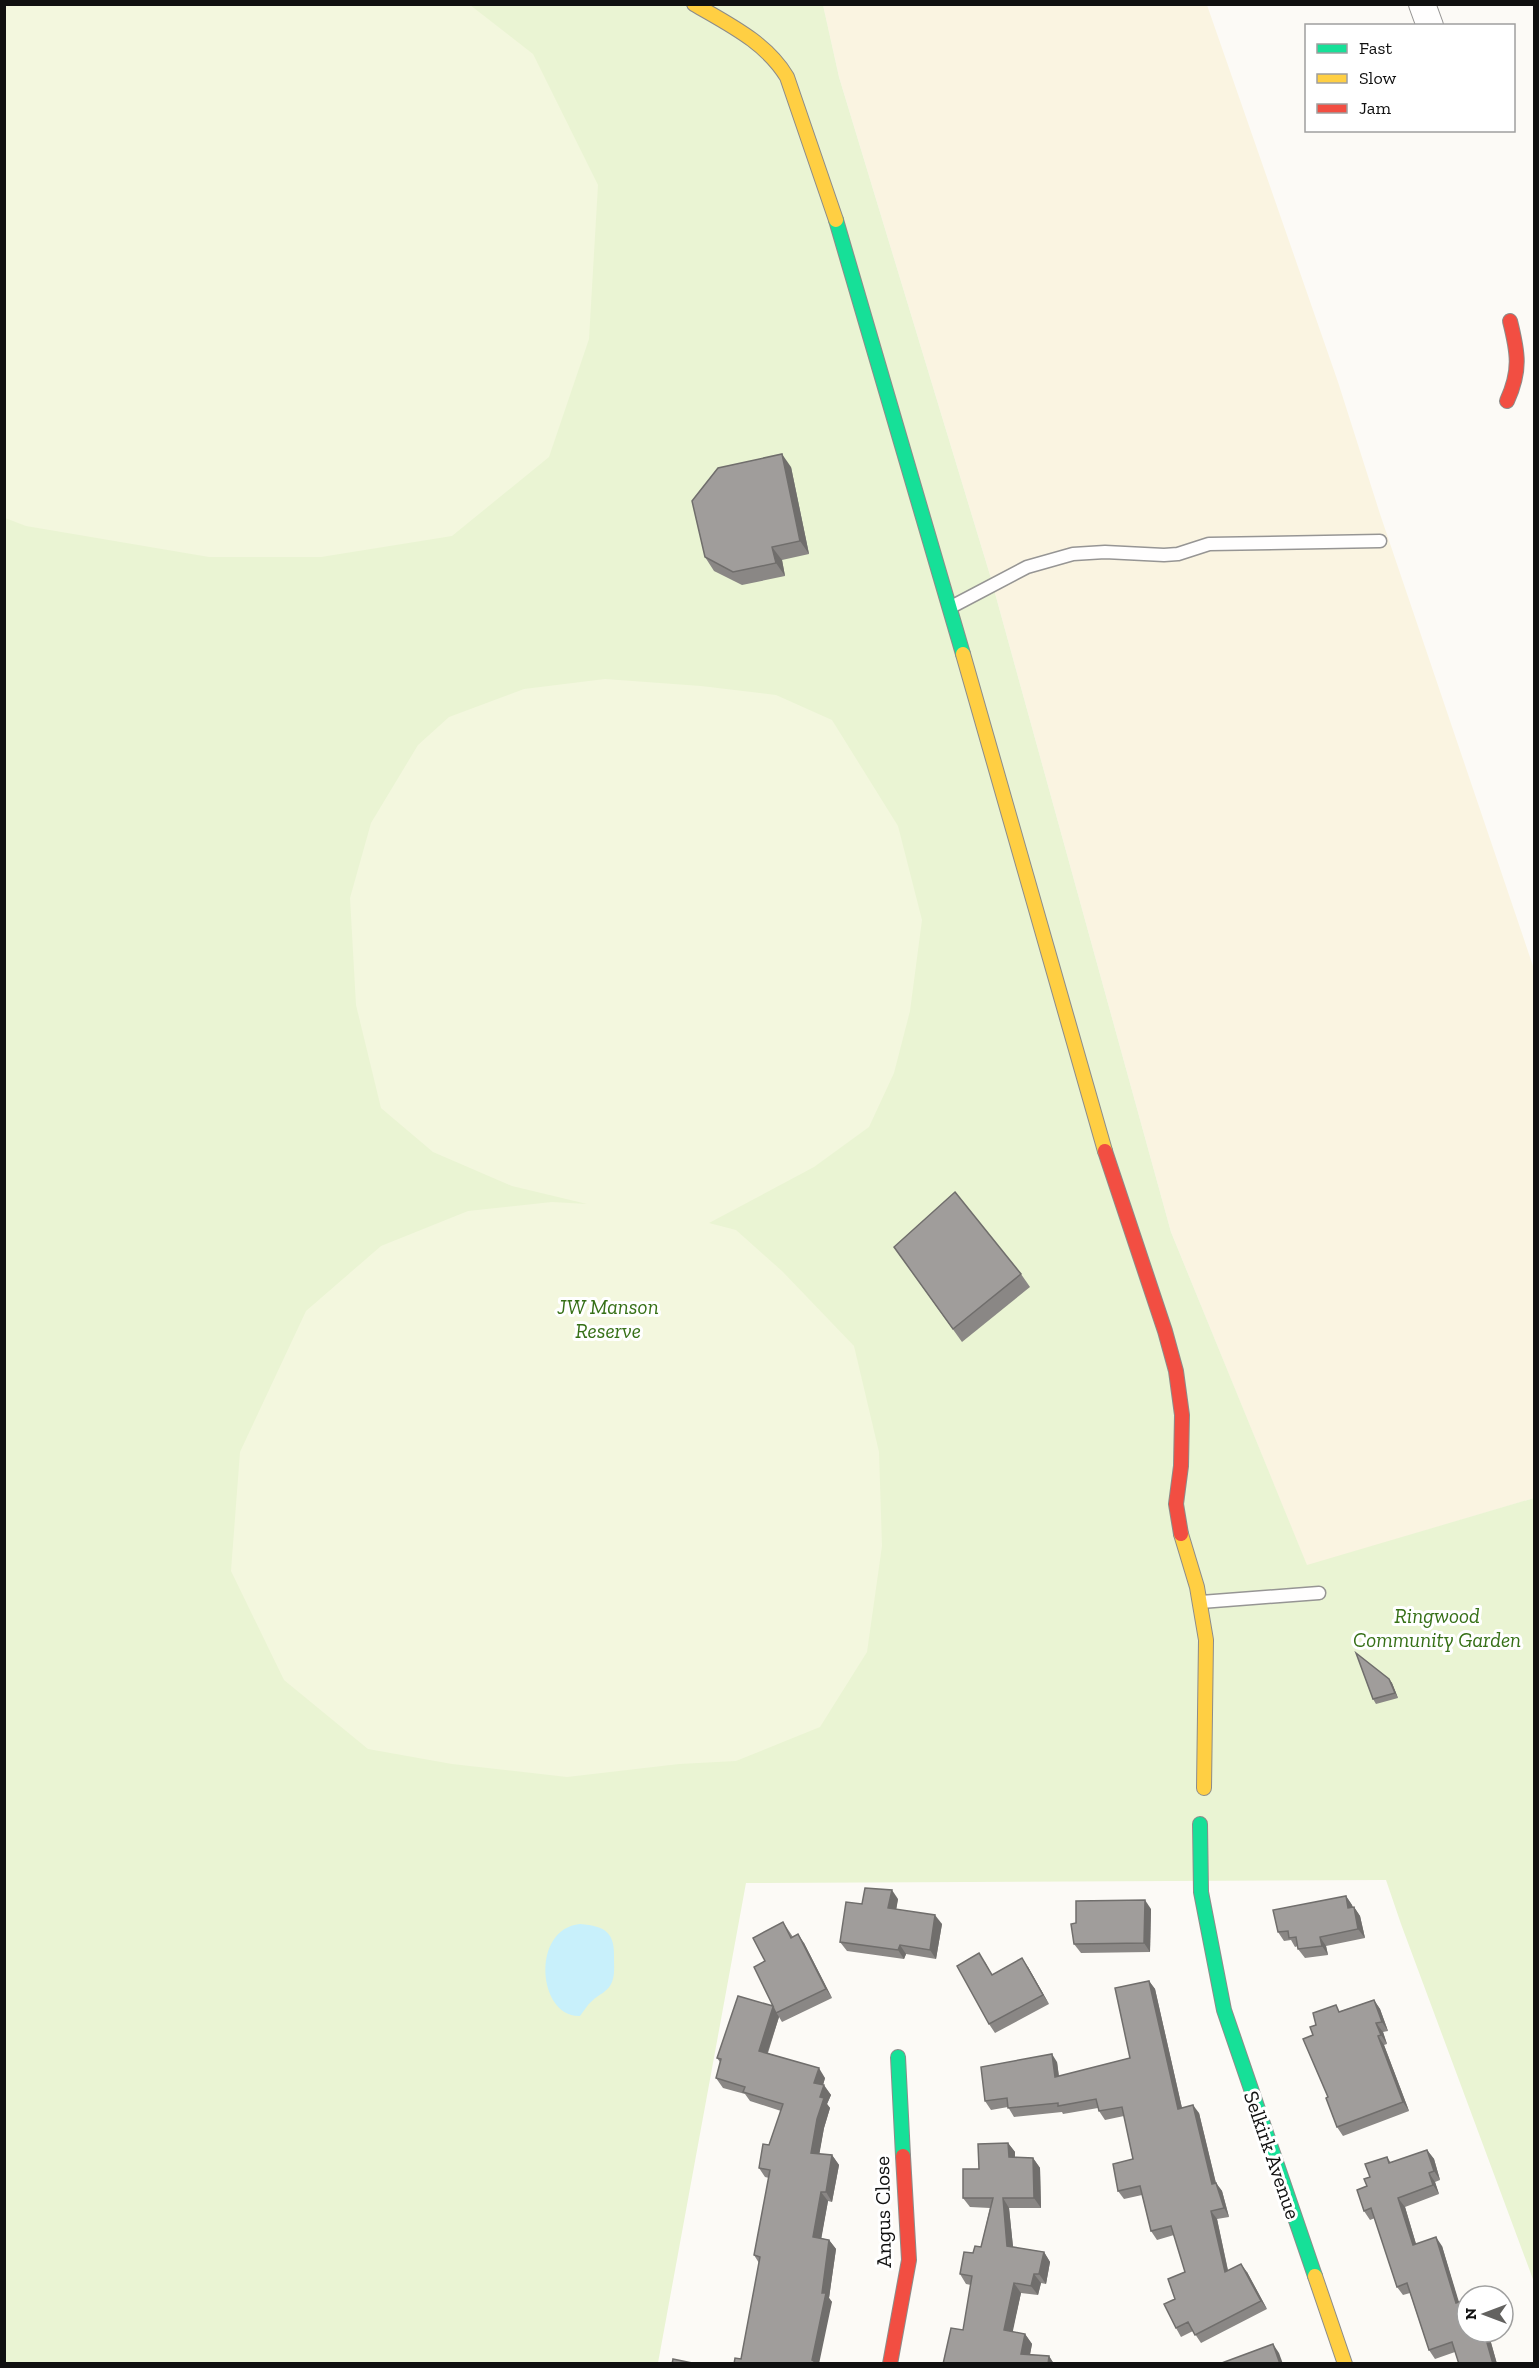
<svg xmlns="http://www.w3.org/2000/svg" width="1539" height="2368" viewBox="0 0 1539 2368" font-family="'Zilla Slab',serif">
  <style>
    .farmland { fill: #faf4e1 }
    .green { fill: #eaf4d3 }
    .pitch { fill: #f3f7de }
    .water { fill: #c8f0fb }
    .lines { fill: none; stroke-linecap: round; stroke-linejoin: round }
    .lane-casing { stroke: #969594; stroke-width: 15 }
    .street-casing { stroke: #969594; stroke-width: 28 }
    .fast-casing { stroke: #8d8c8a; stroke-width: 16 }
    .slow-casing { stroke: #8d8c8a; stroke-width: 16 }
    .jam-casing { stroke: #8d8c8a; stroke-width: 16 }
    .lane { stroke: #fffefe; stroke-width: 12 }
    .street { stroke: #fffefe; stroke-width: 26 }
    .fast { stroke: #16e098; stroke-width: 14 }
    .slow { stroke: #ffcf43; stroke-width: 14 }
    .jam { stroke: #f24e42; stroke-width: 14 }
    .wall { fill: #8a8785 }
    .shaded-wall { fill: #706e6c }
    .building { fill: #a09d9b; stroke: #706e6c; stroke-width: 1.5 }
    .labels { text-anchor: middle; stroke-width: 6; stroke-linejoin: round; paint-order: stroke }
    .park-label { font-size: 21px; font-style: italic; fill: #367017; stroke: #fff }
    .street-label { font-size: 21px; fill: #101010; stroke: #fff }
  </style>
  <rect width="100%" height="100%" fill="#fcfaf6"/>
  <!-- farmland -->
  <polygon class="farmland" points="823,5 1207,5 1338,382 1380,514 1534,969 1534,1498 1307,1566 1171,1232 990,575 839,77"/>
  <!-- green -->
  <polygon class="green" points="5,5 823,5 839,77 990,575 1171,1232 1307,1565 1534,1498 1534,2282 1401,1924 1386,1880 746,1883 658,2363 5,2364"/>
  <!-- pitch -->
  <g class="pitch">
    <polygon points="4,5 470,5 533,54 598,185 589,339 549,457 452,536 321,557 209,557 26,526 5,518"/>
    <polygon points="605,679 701,686 776,695 832,720 898,826 922,920 910,1011 894,1073 869,1127 814,1167 709,1223 736,1230 782,1271 854,1346 879,1452 882,1546 867,1652 820,1727 736,1761 679,1764 567,1777 452,1764 368,1749 284,1680 231,1571 240,1452 306,1311 381,1246 468,1211 552,1202 587,1204 512,1186 433,1152 381,1108 356,1005 350,898 371,823 418,745 449,717 524,689"/>
  </g>
  <!-- water -->
  <path class="water" d="M580,1924C606,1926 615,1933 614,1958C614,1966 615,1975 612,1982C608,1992 599,1994 592,2001C587,2005 584,2011 580,2016C538,2018 530,1929 580,1924Z"/>
  <g class="lines">
    <defs>
      <g id="lane">
        <polyline points="951,607 1027,567 1073,554 1105,552 1164,555 1178,554 1209,544 1380,541"/>
        <polyline points="1201,1602 1319,1593"/>
      </g>
      <polyline id="street" points="1422,4 1430,26"/>
      <g id="fast">
        <polyline points="836,220 963,654"/>
        <polyline points="1200,1824 1201,1892 1224,2010 1315,2276"/>
        <polyline points="898,2057 903,2156"/>
      </g>
      <g id="slow">
        <path d="M694,4C728,24 766,42 787,77L836,220"/>
        <polyline points="963,654 1105,1151"/>
        <polyline points="1181,1534 1197,1587 1206,1640 1204,1788"/>
        <polyline points="1315,2276 1345,2364"/>
      </g>
      <g id="jam">
        <path d="M1507,401C1521,370 1518,353 1510,321"/>
        <polyline points="1105,1151 1165,1331 1176,1371 1182,1415 1181,1466 1176,1504 1181,1534"/>
        <polyline points="890,2364 909,2260 903,2156"/>
      </g>
    </defs>
    <!-- lane casing -->
    <use href="#lane" class="lane-casing"/>
    <!-- street casing -->
    <use href="#street" class="street-casing"/>
    <!-- fast casing -->
    <use href="#fast" class="fast-casing"/>
    <!-- slow casing -->
    <use href="#slow" class="slow-casing"/>
    <!-- jam casing -->
    <use href="#jam" class="jam-casing"/>
    <!-- lane -->
    <use href="#lane" class="lane"/>
    <!-- street -->
    <use href="#street" class="street"/>
    <!-- fast -->
    <use href="#fast" class="fast"/>
    <!-- slow -->
    <use href="#slow" class="slow"/>
    <!-- jam -->
    <use href="#jam" class="jam"/>
  </g>
  <!-- wall -->
  <g class="wall">
    <polygon points="791,467 809,554 782,560 785,576 742,585 714,571 705,557"/>
    <polygon points="894,1247 1021,1274 1030,1287 962,1342"/>
    <polygon points="1389,1679 1392,1683 1398,1698 1376,1704 1373,1699"/>
    <polygon points="1346,1896 1352,1905 1353,1907 1354,1907 1360,1916 1365,1938 1326,1946 1328,1955 1305,1958 1298,1949 1298,1946 1295,1947 1291,1940 1284,1941 1278,1932"/>
    <polygon points="898,1899 896,1909 942,1924 936,1959 906,1954 904,1959 847,1951 840,1942 862,1904"/>
    <polygon points="1151,1909 1150,1952 1081,1953 1074,1944"/>
    <polygon points="783,1922 793,1937 804,1943 832,1998 782,2022 779,2017 768,2053 825,2078 823,2085 831,2095 827,2104 830,2108 824,2128 819,2154 832,2155 839,2165 832,2202 828,2201 821,2238 829,2240 836,2249 829,2298 832,2302 741,2359 759,2263 754,2255 769,2178 765,2177 759,2168 769,2145 781,2111 750,2101 745,2094 723,2088 716,2078 720,2062 717,2058 773,2006 765,1961"/>
    <polygon points="985,1962 992,1975 1028,1967 1049,2004 995,2033 989,2024"/>
    <polygon points="1149,1981 1155,1989 1182,2108 1199,2113 1216,2183 1222,2191 1229,2217 1217,2219 1228,2270 1247,2272 1267,2309 1201,2343 1193,2331 1181,2337 1176,2328 1175,2299 1185,2272 1174,2235 1157,2240 1151,2231 1142,2195 1124,2199 1118,2191 1133,2159 1124,2116 1105,2120 1099,2111 1098,2108 1063,2114 1062,2112 1014,2117 1008,2107 991,2110 985,2101 1057,2062 1059,2076 1130,2058"/>
    <polygon points="1374,2000 1380,2009 1388,2031 1383,2032 1387,2044 1384,2045 1409,2111 1343,2136 1337,2127 1313,2035 1316,2025 1341,2011"/>
    <polygon points="1008,2143 1015,2152 1015,2157 1033,2158 1040,2168 1041,2208 1009,2208 1013,2247 1044,2252 1050,2262 1046,2284 1041,2283 1038,2295 1021,2293 1012,2332 1025,2334 1032,2344 1030,2355 1049,2356 1054,2364 943,2364 951,2328 963,2330 971,2285 966,2284 960,2274 964,2252 973,2253 975,2246 981,2247 990,2208 970,2207 963,2198 963,2169 979,2169 978,2144"/>
    <polygon points="1427,2150 1434,2159 1440,2180 1435,2182 1439,2194 1405,2207 1416,2244 1442,2246 1467,2332 1488,2332 1497,2364 1455,2352 1435,2359 1429,2350 1410,2293 1403,2295 1397,2287 1375,2218 1370,2220 1364,2211 1367,2186 1370,2177 1387,2157 1391,2163"/>
  </g>
  <!-- shaded-wall -->
  <g class="shaded-wall">
    <polygon points="782,454 791,467 809,554 800,541"/>
    <polygon points="772,547 782,560 785,576 776,563"/>
    <polygon points="1389,1679 1392,1683 1398,1698 1395,1693"/>
    <polygon points="892,1890 898,1899 895,1917 888,1908"/>
    <polygon points="1346,1896 1352,1905 1354,1917 1348,1908"/>
    <polygon points="1145,1900 1151,1909 1150,1952 1144,1943"/>
    <polygon points="1354,1907 1360,1916 1365,1938 1358,1929"/>
    <polygon points="935,1915 942,1924 936,1959 930,1950"/>
    <polygon points="798,1934 804,1943 832,1998 826,1989"/>
    <polygon points="1320,1937 1326,1946 1328,1955 1322,1946"/>
    <polygon points="900,1945 906,1954 904,1959 898,1950"/>
    <polygon points="1022,1958 1028,1967 1049,2004 1043,1995"/>
    <polygon points="1149,1981 1155,1989 1184,2117 1178,2109"/>
    <polygon points="1374,2000 1380,2009 1388,2031 1382,2022"/>
    <polygon points="773,2007 779,2017 765,2060 759,2051"/>
    <polygon points="1376,2023 1383,2032 1387,2044 1381,2035"/>
    <polygon points="1378,2036 1384,2045 1409,2111 1403,2102"/>
    <polygon points="1052,2054 1057,2062 1060,2086 1055,2077"/>
    <polygon points="819,2068 825,2078 821,2092 814,2083"/>
    <polygon points="824,2085 831,2095 827,2104 830,2108 824,2128 818,2162 811,2153 820,2097"/>
    <polygon points="1193,2105 1199,2113 1218,2192 1212,2184"/>
    <polygon points="1008,2143 1015,2152 1015,2167 1009,2157"/>
    <polygon points="1427,2150 1434,2159 1440,2180 1434,2171"/>
    <polygon points="832,2155 839,2165 832,2202 826,2192"/>
    <polygon points="1033,2158 1040,2168 1041,2208 1034,2198"/>
    <polygon points="1429,2173 1435,2182 1439,2194 1433,2185"/>
    <polygon points="1216,2183 1222,2191 1229,2217 1224,2208"/>
    <polygon points="821,2192 828,2201 820,2246 813,2237"/>
    <polygon points="1003,2198 1009,2208 1014,2256 1007,2246"/>
    <polygon points="1398,2198 1405,2207 1419,2254 1413,2245"/>
    <polygon points="1211,2211 1217,2219 1230,2281 1225,2272"/>
    <polygon points="1436,2237 1442,2246 1462,2312 1456,2303"/>
    <polygon points="829,2240 836,2249 829,2298 832,2302 819,2364 814,2364 812,2360"/>
    <polygon points="1044,2252 1050,2262 1046,2284 1039,2274"/>
    <polygon points="1241,2264 1247,2272 1267,2309 1261,2301"/>
    <polygon points="1034,2274 1041,2283 1038,2295 1031,2286"/>
    <polygon points="1014,2283 1021,2293 1011,2340 1004,2330"/>
    <polygon points="1484,2332 1488,2332 1497,2364 1493,2364"/>
    <polygon points="1025,2334 1032,2344 1028,2364 1021,2354"/>
    <polygon points="1273,2344 1279,2353 1283,2364 1280,2364"/>
    <polygon points="1049,2356 1054,2364 1048,2364"/>
  </g>
  <!-- building -->
  <g class="building">
    <polygon points="782,454 800,541 772,547 776,563 733,572 705,557 692,501 718,468"/>
    <polygon points="955,1192 1021,1274 953,1329 894,1247"/>
    <polygon points="1356,1653 1389,1679 1395,1693 1373,1699"/>
    <polygon points="865,1888 892,1890 888,1908 935,1915 930,1950 900,1945 898,1950 840,1942 846,1902 862,1904"/>
    <polygon points="1346,1896 1348,1908 1354,1907 1358,1929 1320,1937 1322,1946 1298,1949 1296,1937 1289,1938 1288,1931 1278,1932 1273,1910"/>
    <polygon points="1145,1900 1144,1943 1074,1944 1071,1924 1076,1923 1076,1901"/>
    <polygon points="783,1922 791,1938 798,1934 826,1989 776,2013 773,2007 759,2051 819,2068 814,2083 824,2085 820,2097 824,2098 817,2119 811,2153 832,2155 826,2192 821,2192 813,2237 829,2240 822,2293 826,2293 812,2360 814,2361 814,2364 734,2364 735,2358 741,2359 760,2257 754,2255 770,2170 759,2168 763,2144 769,2145 783,2104 743,2092 745,2087 716,2078 721,2059 717,2058 738,1996 773,2006 754,1967 765,1961 753,1938"/>
    <polygon points="979,1953 992,1975 1022,1958 1043,1995 989,2024 957,1966"/>
    <polygon points="1149,1981 1178,2109 1193,2105 1212,2184 1216,2183 1224,2208 1211,2211 1225,2272 1241,2264 1261,2301 1195,2335 1188,2322 1176,2328 1164,2304 1175,2299 1168,2279 1185,2272 1171,2226 1151,2231 1140,2186 1118,2191 1113,2164 1133,2159 1122,2107 1099,2111 1096,2099 1058,2106 1058,2103 1008,2108 1007,2098 985,2101 981,2067 1052,2054 1055,2077 1130,2058 1115,1988"/>
    <polygon points="1374,2000 1382,2022 1376,2023 1381,2035 1378,2036 1403,2102 1337,2127 1326,2098 1328,2097 1303,2039 1313,2035 1310,2027 1316,2025 1313,2013 1336,2005 1339,2012"/>
    <polygon points="1008,2143 1009,2157 1033,2158 1034,2198 1003,2198 1007,2246 1044,2252 1039,2274 1034,2274 1031,2286 1014,2283 1004,2330 1025,2334 1021,2354 1049,2356 1048,2364 943,2364 951,2328 963,2330 972,2276 960,2274 964,2252 973,2253 975,2246 981,2247 993,2198 963,2198 963,2169 979,2169 978,2144"/>
    <polygon points="1427,2150 1434,2171 1429,2173 1433,2185 1398,2198 1413,2245 1436,2237 1456,2303 1467,2299 1467,2332 1484,2332 1493,2364 1459,2364 1452,2342 1429,2350 1407,2283 1397,2287 1371,2208 1364,2211 1357,2190 1367,2186 1364,2179 1370,2177 1365,2164 1387,2157 1389,2163"/>
    <polygon points="1273,2344 1280,2364 1219,2364"/>
    <polygon points="673,2359 697,2364 672,2364"/>
  </g>
  <g class="labels">
    <!-- park labels -->
    <g class="park-label">
      <text x="608" y="1314">JW Manson<tspan x="608" dy="24">Reserve</tspan></text>
      <text x="1437" y="1623">Ringwood<tspan x="1437" dy="24">Community Garden</tspan></text>
    </g>
    <!-- street labels -->
    <g class="street-label">
      <text transform="translate(1272 2155) rotate(71)" y="7">Selkirk Avenue</text>
      <text transform="translate(883 2212) rotate(-91)" y="7">Angus Close</text>
    </g>
  </g>
  <!-- border -->
  <rect width="1539" height="2368" fill="none" stroke="#101010" stroke-width="12"/>
  <!-- legend -->
  <rect x="1305" y="24" width="210" height="108" fill="#ffffff" stroke="#9f9f9f" stroke-width="1.5"/>
  <rect x="1317" y="44" width="30" height="9" fill="#16e098" stroke="#9f9f9f" stroke-width="1.5"/>
  <text x="1359" y="54" font-size="18" fill="#101010">Fast</text>
  <rect x="1317" y="74" width="30" height="9" fill="#ffcf43" stroke="#9f9f9f" stroke-width="1.5"/>
  <text x="1359" y="84" font-size="18" fill="#101010">Slow</text>
  <rect x="1317" y="104" width="30" height="9" fill="#f24e42" stroke="#9f9f9f" stroke-width="1.5"/>
  <text x="1359" y="114" font-size="18" fill="#101010">Jam</text>
  <!-- north arrow -->
  <g transform="translate(1485 2314) rotate(270)"><circle r="28" fill="#ffffff" stroke="#9f9f9f" stroke-width="1.5"/>
  <path d="M0-4.5L10 22L0 15L-10 22Z" fill="#636260"/>
  <text y="-9" font-size="16" font-weight="bold" text-anchor="middle" fill="#101010">N</text>
  </g>
</svg>
